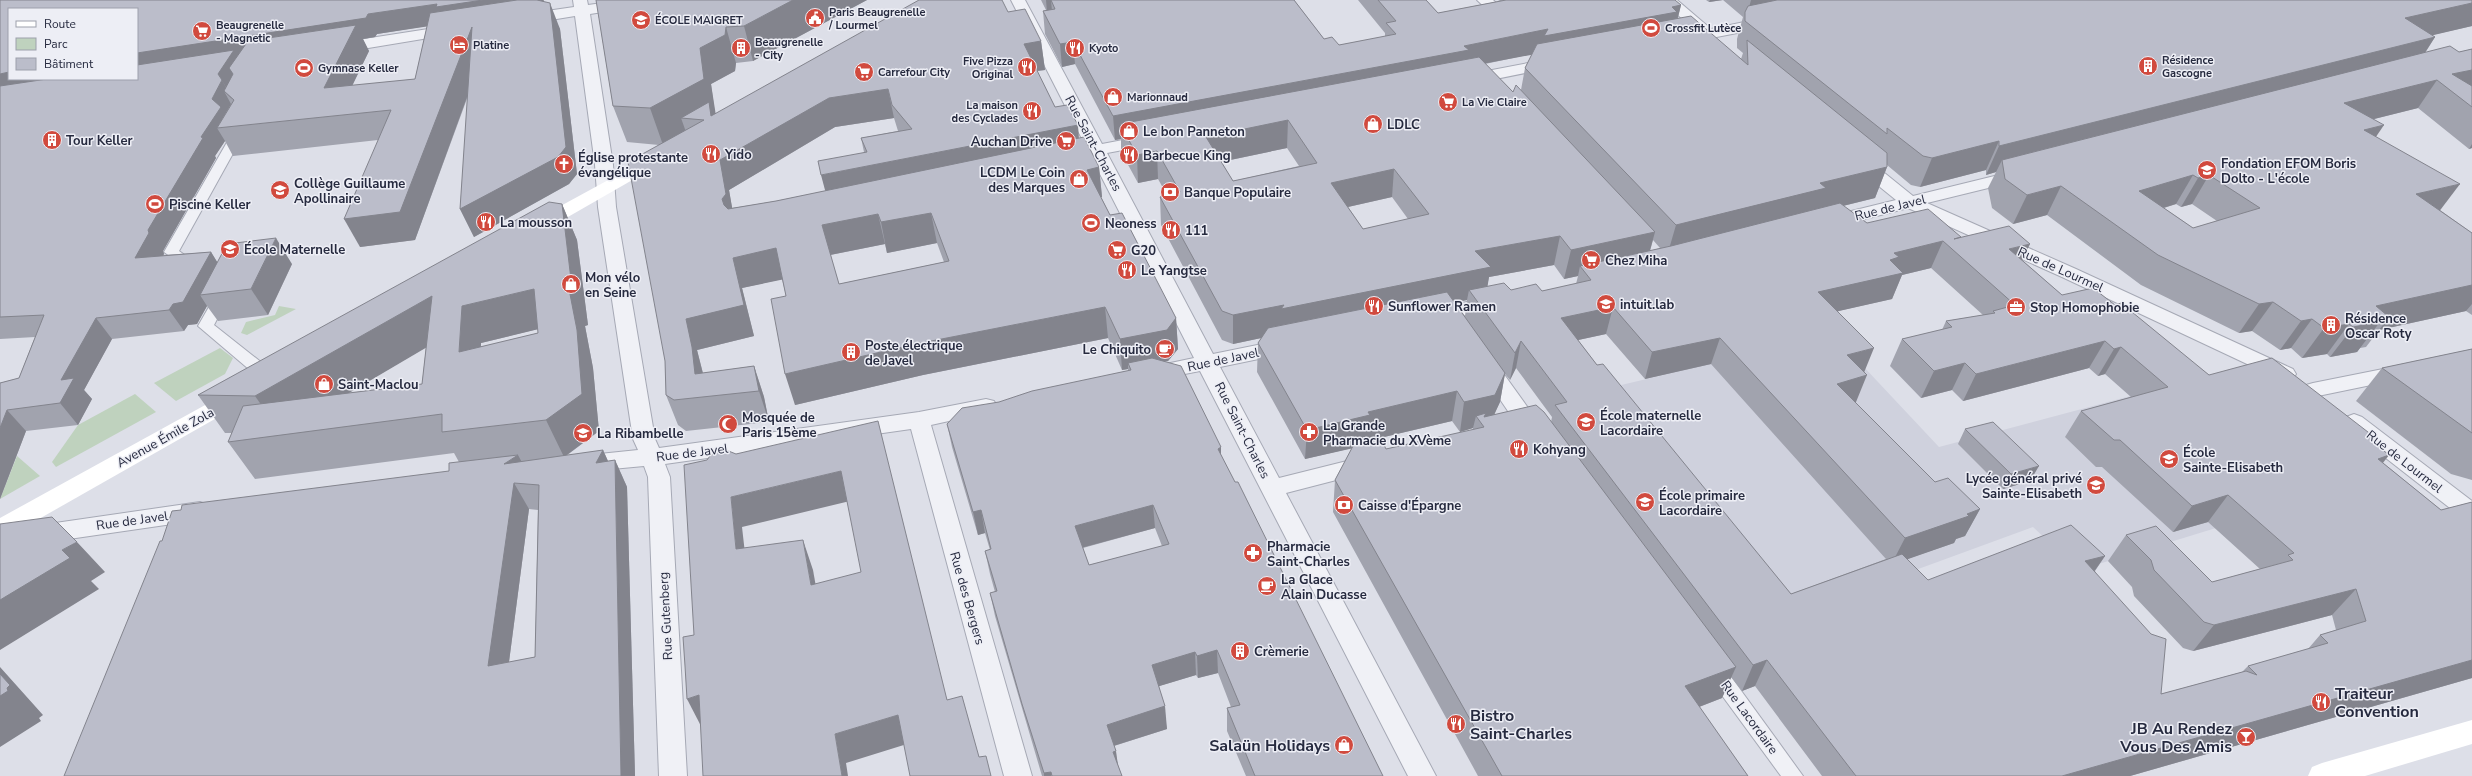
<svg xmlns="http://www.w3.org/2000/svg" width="2472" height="776" viewBox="0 0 2472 776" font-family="'Nunito Sans',sans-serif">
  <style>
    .built { fill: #cfd1dd }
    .green { fill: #bfd2be }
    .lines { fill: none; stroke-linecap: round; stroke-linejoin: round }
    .pedestrian-casing { stroke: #a6a9b5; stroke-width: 2 }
    .minor-casing { stroke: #a6a9b5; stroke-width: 2 }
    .pedestrian { fill: #f0f1f6; fill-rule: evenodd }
    .minor { fill: #f0f1f6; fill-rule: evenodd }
    .secondary { fill: #fff; fill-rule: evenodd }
    .wall { fill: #a1a3ae; fill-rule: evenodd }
    .shaded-wall { fill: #83848d }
    .building { fill: #bbbdca; stroke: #83848d; fill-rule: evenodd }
    .labels { text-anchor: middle; stroke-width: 3; stroke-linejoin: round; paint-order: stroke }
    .far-poi-label { font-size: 11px; font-weight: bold; fill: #262a3f; stroke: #edeef5; text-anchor: start }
    .poi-label { font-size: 13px; font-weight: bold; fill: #262a3f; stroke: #edeef5; text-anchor: start }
    .street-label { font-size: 13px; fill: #262a3f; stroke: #edeef5 }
    .near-poi-label { font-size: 16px; font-weight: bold; fill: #262a3f; stroke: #edeef5; text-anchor: start }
  </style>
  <rect width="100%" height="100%" fill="#dddfe8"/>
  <!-- built -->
  <polygon class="built" points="1817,317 1939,447 2243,366 2216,528 2079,570 2033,527 1779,620 1596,391 1693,368"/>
  <!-- green -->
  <g class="green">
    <polygon points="279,306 296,309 247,335 241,333 246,322 275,315"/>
    <polygon points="220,348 233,358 225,374 176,401 154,383"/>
    <polygon points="135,394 156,412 56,467 52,462 78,425"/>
    <polygon points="17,456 40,476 0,499"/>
  </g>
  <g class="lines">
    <defs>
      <g id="pedestrian">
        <polygon points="240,126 246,130 179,251 200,266 198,269 188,269 164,252 234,130"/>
        <polygon points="223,289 230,294 214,325 276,374 278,378 276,382 264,382 198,326 218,291"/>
        <polygon points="1714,661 1721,663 1803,776 1781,776 1707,675 1704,669 1707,663"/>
      </g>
      <g id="minor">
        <polygon points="573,0 587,0 588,5 624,0 661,0 654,4 590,14 613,165 616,207 655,439 659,448 919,412 986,399 994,401 997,406 994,411 931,425 1032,776 1004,776 911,429 665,464 670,477 687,776 659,776 648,477 644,466 580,472 572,470 569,464 572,458 580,456 638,450 633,439 598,207 595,165 575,16 526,24 518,19 526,14 574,7"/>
        <polygon points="1011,0 1025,0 1102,144 1149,135 1155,136 1158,140 1155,144 1107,153 1213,354 1287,339 1294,341 1297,346 1294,351 1287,353 1220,367 1279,478 1367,456 1375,458 1378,464 1375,470 1286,493 1436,776 1408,776 1200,371 1154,380 1147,378 1144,373 1147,368 1194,358"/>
        <polygon points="1477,0 1493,0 1508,14 1500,19 1495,17"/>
        <polygon points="1661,0 1677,0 1711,29 1768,17 1776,22 1768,27 1696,41 1688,36 1696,31"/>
        <polygon points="454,25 462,30 459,33 338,53 330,48 338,43"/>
        <polygon points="1554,58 1562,63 1560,66 1466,85 1458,80 1466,75"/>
        <polygon points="1860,157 1866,158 1913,196 2019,170 2025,171 2028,175 2025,179 1927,203 2076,269 2293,369 2296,374 2293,379 2286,381 2279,379 2062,277 1908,208 1830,228 1823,226 1821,222 1823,218 1896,200 1854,166 1851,162 1854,158"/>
        <polygon points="1494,296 1501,297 1504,302 1501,307 1433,323 1426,321 1423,316 1426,311"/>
        <polygon points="1486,357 1493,359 1536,419 1539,424 1536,429 1518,434 1510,431 1507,426 1514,420 1476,364 1479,359"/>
        <polygon points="2403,365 2410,367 2413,372 2410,377 2313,397 2306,395 2302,390 2306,385 2313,383"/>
        <polygon points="2354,414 2362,417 2472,501 2472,522 2464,519 2346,427 2343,422 2346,417"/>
        <polygon points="200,502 208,505 211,511 208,517 200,520 0,549 0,531"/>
      </g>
    </defs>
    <!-- pedestrian casing -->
    <use href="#pedestrian" class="pedestrian-casing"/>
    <!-- minor casing -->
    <use href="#minor" class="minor-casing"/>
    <!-- pedestrian -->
    <use href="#pedestrian" class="pedestrian"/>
    <!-- minor -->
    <use href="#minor" class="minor"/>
    <!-- secondary -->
    <g class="secondary">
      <polygon points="656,154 662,155 665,159 662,163 547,229 533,229 530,225 533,221"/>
      <polygon points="235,390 243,393 246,398 243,403 9,536 0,538 0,518 227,393"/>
      <polygon points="2472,720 2472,744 2365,776 2308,776 2312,767 2322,763"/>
    </g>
  </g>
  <!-- wall -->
  <g class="wall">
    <path d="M0,0L544,2L560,29L577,174L569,184L474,237L460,209L468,96L415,240L360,247L378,140L233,156L225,141L215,156L216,158L163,251L164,254L163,255L211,252L217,262L292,264L268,315L218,321L207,306L197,324L188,325L184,331L112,339L84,390L92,399L78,425L26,431L0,499V383L19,378L35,337L0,339ZM137,9V79H9ZM427,26L415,79L352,86L369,51L363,39L375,37L377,34Z"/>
    <path d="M596,0H867L753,61L736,63L735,71L711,84L715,114L1008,12L1041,41L1045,70L1037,71L1055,107L1079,139L1099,167L1102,197H1101L1110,215L1176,318L1178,349L1168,361H1165L1221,447V455L1383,776H1246L1227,731V708L1231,707L1218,673L1198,678L1196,675L1159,686L1167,729L1114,746L1118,765L1122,776H1042L995,616L990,593L995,592L990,574L985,551L990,550L985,533L978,535L952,447L947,424L999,402L1128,371V369L1122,370L1108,338L923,375L795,405L786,296L782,279L742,288L754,336L697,350L703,373L754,366L764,397L769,422L686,431L678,425L666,395L659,145L627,142L613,106ZM894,118L898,131L861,138L864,152L825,191L776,201L732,208L729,190L835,127ZM937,243L944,262L839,284L830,255L885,244L887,253ZM1155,528L1162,546L1089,565L1083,548Z"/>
    <path d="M1041,0H1294L1324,39L1339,45L1385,37V33L1358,0H1426L1438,13L1500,1L1498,0H1675L1681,5L1678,18L1741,59L1743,53L1737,48V39L1743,17L1723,0L1709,2L1706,0H2472V26L2432,35L2435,37L2425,53L2459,52L2472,49V148L2469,149L2418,108L2374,119L2376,137L2440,210L2472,233V315L2466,311L2379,330L2366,347L2360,348L2357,352L2330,357L2327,354L2302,358L2291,348L2280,350L2252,331L2239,333L2141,285L2047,215L2013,224L1992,208L1988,188L1996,172L1986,175V170L1920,187L1911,185L1887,165V167L1875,198L1843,206L1867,223L1961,237L2022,260L2062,295L2115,305L2209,375L2377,439L2374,443L2389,455L2383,463L2441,510L2472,502V678L2130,776H1822L1755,686L1742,691L1731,677L1722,698L1699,707L1748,776H1478L1333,512L1335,480L1352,448L1305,459L1257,372L1258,343L1261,338L1233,344L1222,340L1161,225L1160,197L1167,195L1158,179L1138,183L1121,152V139L1115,140L1075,64L1062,67L1045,34L1043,11L1046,10ZM1532,54L1525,68L1521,90L1513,92L1485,64ZM1287,148L1299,166L1233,181L1221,162ZM1392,197L1408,219L1363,229L1348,207ZM2176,204L2181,207L2192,204L2217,221L2193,228L2164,208ZM1653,240L1660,248L1650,251ZM1554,265L1564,279L1578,276L1576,284L1542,291L1511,290L1487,286L1489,277ZM1931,268L1983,315L1946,321L1942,330L1902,339L1890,366L1921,398L1952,390L1963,401L2089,368L2098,376L2105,374L2131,397L2081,411L2065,437L2096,467H2102L2173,532L2208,522L2260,569L2212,582L2126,535L2108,561L2132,587L2134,596L2183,648L2193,651L2332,615L2336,630L2320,635L2308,649L2248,666L2242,672L2161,694L2095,571L2105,556L1928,580L1907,559L1954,543L1956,539L1965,536L1980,509L1935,482L1855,402L1864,372L1838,311L1892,299L1902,275ZM1467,300L1465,316L1455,302ZM1606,334L1645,379L1711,364L1886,559L1791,594L1597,365L1578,340ZM1516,368L1552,417L1551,422L1494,414L1500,402L1505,374L1510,380ZM1452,421L1460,432L1473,428V430L1386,449L1367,443V441Z"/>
    <path d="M562,204L577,240L588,325L585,326L593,368L599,431L566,456L603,450L608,461L615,460L627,487L635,776H64L449,471L459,462L454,453L255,479L228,442L232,433H225L198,395ZM538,329V333L481,347V343ZM426,347L422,384L348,393ZM529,509L538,510L535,657L509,662Z"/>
    <polygon points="2472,349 2472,480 2451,474 2356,401 2382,368"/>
    <polygon points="1965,429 2030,481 2003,489 1958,444"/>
  </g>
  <!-- shaded-wall -->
  <g class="shaded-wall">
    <polygon points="483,0 544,0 539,12 443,24 377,34 375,37 363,39 369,51 338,115 238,82 230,94 218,74 137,74 137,53 368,14 437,4"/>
    <polygon points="793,0 867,0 753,61 744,26"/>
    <polygon points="1046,0 1117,0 1055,9 1051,0 1052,11 1047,12"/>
    <polygon points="1710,0 1723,0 1709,2"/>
    <polygon points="1751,0 1835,0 1746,19"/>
    <polygon points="550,3 560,29 577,174 569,184 474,237 460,209"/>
    <polygon points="2472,3 2472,26 2387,46 2405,18"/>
    <polygon points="1681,5 1675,28 1541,53 1466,67 1120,124 1121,139 1115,140 1113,116 1464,46 1548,29"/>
    <polygon points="472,27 483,53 415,240 360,247 344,219"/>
    <polygon points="726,27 736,63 735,71 711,84 716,116 704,120 681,118 686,132 663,145 650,108 700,48"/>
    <polygon points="2435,37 2417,65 2002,160 1996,172 1986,175 1999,146"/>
    <polygon points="1041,41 1045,70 1027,72 1024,44"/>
    <polygon points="1073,42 1075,64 1062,67 1060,44"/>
    <polygon points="2472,70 2472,93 2452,74"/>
    <polygon points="9,72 9,79 106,79 0,96 0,74"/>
    <polygon points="222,80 232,99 224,91 231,104 217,128 225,141 215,156 216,158 163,251 164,254 150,279 135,258 148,230 201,137 212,99"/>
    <polygon points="2437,80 2418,108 2326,131 2344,103"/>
    <polygon points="888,89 894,118 835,127 729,190 735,224 732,229 722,199 720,160 829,98"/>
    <polygon points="1288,120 1287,148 1206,165 1206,137"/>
    <polygon points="1078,125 1080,154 829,205 821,175"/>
    <polygon points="2384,125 2365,153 2364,130"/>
    <polygon points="1999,141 1986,170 1920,187 1932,158"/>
    <polygon points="2472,144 2472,148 2469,149"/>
    <polygon points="1157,151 1158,179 1138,183 1137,155"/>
    <polygon points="1099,167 1102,197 1090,200 1087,170"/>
    <polygon points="1887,167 1875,198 1818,212 1667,256 1676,225 1820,183"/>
    <polygon points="1394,169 1392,197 1330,211 1331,183"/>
    <polygon points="2193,175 2176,204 2123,220 2139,191"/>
    <polygon points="2209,175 2192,204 2181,207 2198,178"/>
    <polygon points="2460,184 2438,213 2416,194"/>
    <polygon points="2061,186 2047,215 2013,224 2027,195"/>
    <polygon points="562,204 577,240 588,325 585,326 593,368 599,431 564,457 546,420 569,289"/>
    <polygon points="931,213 937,243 887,253 881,222"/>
    <polygon points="878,214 885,244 830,255 822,225"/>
    <polygon points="1655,232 1647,261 1580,266 1578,276 1564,279 1571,250"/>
    <polygon points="1560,236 1554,265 1489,277 1486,296 1469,290 1467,300 1280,338 1280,334 1233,344 1233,315 1475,251"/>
    <polygon points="276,238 292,264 268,315 251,289"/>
    <polygon points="1943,241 1931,268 1902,275 1892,299 1808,318 1818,292 1890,260 1894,253"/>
    <polygon points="2030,244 2017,271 2009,249"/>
    <polygon points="776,248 785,279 742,288 754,336 697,350 704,378 695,374 686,319 733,258"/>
    <polygon points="211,252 224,273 200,295 207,306 197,324 188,325 184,331 169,310 173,304"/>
    <polygon points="2472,285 2472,304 2466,311 2379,330 2389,317 2376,319 2380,322 2357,352 2330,357 2353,327 2376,306"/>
    <polygon points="534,289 551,326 481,343 479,390 459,352 462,306"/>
    <polygon points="432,296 451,333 281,433 255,396"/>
    <polygon points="2273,302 2252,331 2239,333 2259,304"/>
    <polygon points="1105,307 1108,338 923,375 795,405 785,374 916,344"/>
    <polygon points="1613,307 1606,334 1555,345 1561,318"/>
    <polygon points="96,318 112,339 84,390 92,399 78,425 60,403 61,380"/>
    <polygon points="1176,318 1178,349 1168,361 1130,368 1128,363 1128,369 1122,370 1120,339"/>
    <polygon points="2312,319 2291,348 2280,350 2301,321"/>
    <polygon points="2349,324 2327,354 2302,358 2324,328"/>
    <polygon points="1720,338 1711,364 1645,379 1652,352"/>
    <polygon points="1521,341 1516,368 1510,380 1515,353"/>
    <polygon points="2105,341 2089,368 1963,401 1976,374"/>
    <polygon points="2121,347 2105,374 2098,376 2114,349"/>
    <polygon points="1874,348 1863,375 1847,355"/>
    <polygon points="1965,363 1952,390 1921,398 1934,371"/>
    <polygon points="754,366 764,397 769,422 759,391"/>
    <polygon points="1505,373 1500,402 1490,424 1476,416 1473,428 1460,432 1464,402"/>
    <polygon points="1867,375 1856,402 1826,411 1837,384"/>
    <polygon points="1457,391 1452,421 1367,441 1367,445 1305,459 1307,430 1368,412"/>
    <polygon points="7,410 26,431 0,499 0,428"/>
    <polygon points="1221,447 1221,470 1218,449"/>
    <polygon points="603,450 615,477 596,463"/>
    <polygon points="518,455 532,481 514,483 529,509 505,692 488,666 504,464"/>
    <polygon points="2389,455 2367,482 2378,459"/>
    <polygon points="615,460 627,487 635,776 621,776"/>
    <polygon points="2039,466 2030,481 2003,489 2011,474"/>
    <polygon points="841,471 850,501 742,527 748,580 736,549 731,497"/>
    <polygon points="2228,495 2208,522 2173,532 2192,506"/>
    <polygon points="1153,505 1155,528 1077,549 1075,526"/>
    <polygon points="1980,509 1965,536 1956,539 1954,543 1891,565 1905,538"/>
    <polygon points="981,510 985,533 978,535 973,512"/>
    <polygon points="803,540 813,570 821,615 811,585"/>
    <polygon points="77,542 105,572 91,581 99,589 0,650 0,600 62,550"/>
    <polygon points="2105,556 2086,583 2085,561"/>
    <polygon points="2356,589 2332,615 2193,651 2214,625"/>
    <polygon points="1217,650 1218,673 1198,678 1197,656"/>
    <polygon points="1195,652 1196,675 1153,688 1152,665"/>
    <polygon points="1767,660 1755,686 1742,691 1753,665"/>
    <polygon points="2472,660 2472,678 2130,776 2062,776"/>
    <polygon points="0,667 43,715 39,718 41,721 0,747 0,696 7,688 0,674"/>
    <polygon points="1736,667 1722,698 1673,717 1685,686"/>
    <polygon points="699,695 702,728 687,699"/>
    <polygon points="1165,706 1167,729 1110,747 1107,725"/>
    <polygon points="898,715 907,744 846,763 848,776 842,776 835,734"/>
    <polygon points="1116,751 1119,773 1113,752"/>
    <polygon points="1051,772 1051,776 1044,776 1044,773"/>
  </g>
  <!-- building -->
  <g class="building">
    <polygon points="0,0 483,0 436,7 437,4 368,14 366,18 137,53 137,9 9,9 9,72 0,74"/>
    <polygon points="517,0 537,0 550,3 566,147 558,157 460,209 472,27 400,212 344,219 391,110 217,128 234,100 224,91 233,74 229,68 248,41 356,25 324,88 415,79 430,13"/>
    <polygon points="596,0 793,0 744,26 726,27 725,35 700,48 704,79 650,108 613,106"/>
    <path d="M919,0H1002L1008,12L1025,9L1041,41L1024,44L1055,107L1067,105L1078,125L821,175L818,161L867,152L861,138L912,129L892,105L888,89L829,98L720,160L726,194L722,199L724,205L728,209L776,201L1084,137L1099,167L1087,170L1110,215L1122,213L1176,318L1167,330L1120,339L1105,307L916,344L785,374L771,299L786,296L776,248L733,258L744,305L686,319L692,347L695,374L754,366L759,391L674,400L666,395L665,361L628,162L704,120L681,118L709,102L711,116ZM931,213L949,261L839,284L822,225L878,214L881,222Z"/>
    <polygon points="1051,0 1294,0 1324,39 1332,37 1339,45 1396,34 1386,23 1396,21 1378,0 1426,0 1438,13 1506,0 1675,0 1681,5 1672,7 1677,12 1544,36 1548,29 1464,46 1469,50 1113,116 1073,42 1060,44 1043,11 1055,9"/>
    <polygon points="1777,0 2472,0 2472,3 2405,18 2435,37 1999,146 1999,141 1932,158 1923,156 1887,128 1887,134 1745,21 1745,12 1748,6"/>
    <polygon points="1691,16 1748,65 1747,40 1887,153 1887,167 1820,183 1826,188 1676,225 1525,68 1537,44"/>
    <path d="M2450,46L2459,52L2472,49V70L2452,74L2472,86V107L2437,80L2344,103L2384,125L2364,130L2460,184L2416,194L2472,233V285L2376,306L2389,317L2376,319L2380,322L2353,327L2349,324L2324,328L2312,319L2301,321L2273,302L2259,304L2158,255L2061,186L2027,195L2005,179L2002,160ZM2193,175L2198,178L2209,175L2260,208L2193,228L2139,191Z"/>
    <polygon points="234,50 218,74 222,80 212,99 221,107 201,137 203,138 148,230 149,233 135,258 211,252 183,302 173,304 169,310 96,318 61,380 74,378 60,403 7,410 0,428 0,383 19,378 44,315 0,317 0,86 47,79 137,79 137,65"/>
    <path d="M1479,57L1513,92L1516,85L1655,232L1571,250L1560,236L1475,251L1491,267L1281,309L1284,305L1233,315L1222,311L1160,197L1180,192L1157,151L1137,155L1120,124ZM1288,120L1317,163L1233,181L1206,137ZM1394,169L1429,214L1363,229L1331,183Z"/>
    <path d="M549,202L562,204L572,288L569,289L577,330L582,394L546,420L442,432V414L228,442L243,406L422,384L432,296L255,396L198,395ZM534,289L538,333L459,352L462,306Z"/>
    <path d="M1840,203L1867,223L1928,209L1961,237L1954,239L2009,226L2030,244L2009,249L2062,295L2093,288L2115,305L2121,303L2209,375L2272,358L2377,439L2372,441L2389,455L2378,459L2441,510L2472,502V660L2062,776H1856L1767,660L1753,665L1555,405L1567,402L1521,341L1515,353L1469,290L1504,283L1511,290L1536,284L1542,291L1591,280L1580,266L1671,246ZM1943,241L2015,305L1993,311L1995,313L1946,321L1952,327L1902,339L1934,371L1965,363L1976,374L2105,341L2114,349L2121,347L2168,387L2081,411L2114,440H2120L2192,506L2228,495L2294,553L2288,555L2293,560L2212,582L2156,526L2126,535L2151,560L2154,570L2204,622L2214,625L2356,589L2366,621L2320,635L2328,643L2248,666L2257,675L2246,671L2161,694L2166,639L2151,634L2085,561L2105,556L2071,525L1928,580L1902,554L1791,594L1603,364L1597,365L1561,318L1613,307L1652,352L1720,338L1905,538L1969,516L1967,514L1980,509L1948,478L1935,482L1837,384L1867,375L1847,355L1874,348L1818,292L1903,273L1890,260L1899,257L1894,253Z"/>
    <polygon points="276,238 251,289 200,295 227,244"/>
    <polygon points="1447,292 1505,373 1495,395 1464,402 1457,391 1368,412 1370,415 1307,430 1258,343 1268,328"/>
    <polygon points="2472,349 2472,433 2382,368"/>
    <path d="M1152,358L1181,366L1221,447L1218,449L1235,482H1238L1383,776H1255L1227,708L1240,705L1217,650L1197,656L1195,652L1152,665L1165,706L1107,725L1116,751L1113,752L1122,776H1052L1051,772L1044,773L1022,704L990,593L997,591L985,551L991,549L981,510L973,512L947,424L962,408L999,402L1032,391L1131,370L1128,363ZM1153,505L1169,544L1089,565L1075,526Z"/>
    <polygon points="1536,405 1544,412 1736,667 1685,686 1748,776 1502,776 1335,480 1353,446 1381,439 1386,449 1484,427 1476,416 1486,413 1484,417"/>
    <path d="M878,421L947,700L962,696L979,757L986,756L991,776H910L898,715L835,734L842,776H703L699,695L687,699L685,666L683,637L694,635L684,465L707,460L710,456L720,450H726L736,454ZM841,471L861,572L811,585L803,540L736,549L731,497Z"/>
    <polygon points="1993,422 2039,466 2011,474 1965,429"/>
    <path d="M603,450L596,463L615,460L621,776H64L160,541H162L172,511L181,510L182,505L449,471V463L518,455L504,464ZM514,483L539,485L535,657L488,666Z"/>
    <polygon points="52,517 77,542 62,550 70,558 0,600 0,524"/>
    <polygon points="0,674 10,685 7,688 8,691 0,696"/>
  </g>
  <!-- icons -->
  <defs>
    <symbol id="civic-disc" viewBox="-11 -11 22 22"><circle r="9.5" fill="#d14a3e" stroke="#edeef5"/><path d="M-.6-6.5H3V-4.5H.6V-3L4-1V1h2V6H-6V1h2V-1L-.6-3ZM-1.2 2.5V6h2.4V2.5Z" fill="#fff"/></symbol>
    <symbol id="school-disc" viewBox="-11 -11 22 22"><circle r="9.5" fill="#d14a3e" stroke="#edeef5"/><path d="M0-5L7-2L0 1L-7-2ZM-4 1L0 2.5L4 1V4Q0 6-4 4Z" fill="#fff"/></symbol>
    <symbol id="stadium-disc" viewBox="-11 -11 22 22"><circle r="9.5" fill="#d14a3e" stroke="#edeef5"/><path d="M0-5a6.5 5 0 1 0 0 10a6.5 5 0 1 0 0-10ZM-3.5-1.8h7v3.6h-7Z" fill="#fff"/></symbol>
    <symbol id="supermarket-disc" viewBox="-11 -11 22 22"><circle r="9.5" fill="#d14a3e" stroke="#edeef5"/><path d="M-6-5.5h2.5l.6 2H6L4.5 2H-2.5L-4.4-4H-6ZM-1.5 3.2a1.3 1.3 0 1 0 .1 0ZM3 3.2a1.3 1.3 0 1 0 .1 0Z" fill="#fff"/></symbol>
    <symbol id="hotel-disc" viewBox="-11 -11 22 22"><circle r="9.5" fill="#d14a3e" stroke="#edeef5"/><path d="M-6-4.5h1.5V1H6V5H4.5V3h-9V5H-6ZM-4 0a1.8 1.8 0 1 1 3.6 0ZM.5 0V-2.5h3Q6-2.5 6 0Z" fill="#fff"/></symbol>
    <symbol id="building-disc" viewBox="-11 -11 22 22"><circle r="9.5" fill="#d14a3e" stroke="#edeef5"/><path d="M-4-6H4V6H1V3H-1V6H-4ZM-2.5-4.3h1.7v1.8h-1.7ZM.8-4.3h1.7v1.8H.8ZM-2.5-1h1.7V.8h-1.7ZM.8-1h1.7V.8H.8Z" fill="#fff"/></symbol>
    <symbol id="restaurant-disc" viewBox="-11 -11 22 22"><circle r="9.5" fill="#d14a3e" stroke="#edeef5"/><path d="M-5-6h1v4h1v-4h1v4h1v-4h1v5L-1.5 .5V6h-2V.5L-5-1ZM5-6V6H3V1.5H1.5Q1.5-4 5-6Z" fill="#fff"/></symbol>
    <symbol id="shop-disc" viewBox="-11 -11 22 22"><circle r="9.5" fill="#d14a3e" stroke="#edeef5"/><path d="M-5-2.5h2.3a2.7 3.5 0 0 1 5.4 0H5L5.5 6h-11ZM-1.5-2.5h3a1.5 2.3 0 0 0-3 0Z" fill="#fff"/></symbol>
    <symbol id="church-disc" viewBox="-11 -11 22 22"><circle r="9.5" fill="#d14a3e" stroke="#edeef5"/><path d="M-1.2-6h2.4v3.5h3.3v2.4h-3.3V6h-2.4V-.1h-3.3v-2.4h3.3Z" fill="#fff"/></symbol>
    <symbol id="university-disc" viewBox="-11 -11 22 22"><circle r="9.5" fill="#d14a3e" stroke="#edeef5"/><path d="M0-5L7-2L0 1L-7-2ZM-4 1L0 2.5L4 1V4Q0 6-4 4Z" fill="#fff"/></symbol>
    <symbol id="bank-disc" viewBox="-11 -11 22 22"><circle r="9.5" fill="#d14a3e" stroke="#edeef5"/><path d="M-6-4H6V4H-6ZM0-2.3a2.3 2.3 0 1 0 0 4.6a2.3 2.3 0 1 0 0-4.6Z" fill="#fff"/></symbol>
    <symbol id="office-disc" viewBox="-11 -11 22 22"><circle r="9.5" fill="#d14a3e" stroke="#edeef5"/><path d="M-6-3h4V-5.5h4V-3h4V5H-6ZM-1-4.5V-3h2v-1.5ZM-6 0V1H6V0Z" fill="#fff"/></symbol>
    <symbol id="cafe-disc" viewBox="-11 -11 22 22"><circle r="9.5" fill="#d14a3e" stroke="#edeef5"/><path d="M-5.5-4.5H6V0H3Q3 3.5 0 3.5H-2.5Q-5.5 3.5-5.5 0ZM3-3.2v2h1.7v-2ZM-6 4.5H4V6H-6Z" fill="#fff"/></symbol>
    <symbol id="mosque-disc" viewBox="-11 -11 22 22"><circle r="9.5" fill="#d14a3e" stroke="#edeef5"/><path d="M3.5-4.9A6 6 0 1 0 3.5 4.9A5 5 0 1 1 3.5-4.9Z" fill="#fff"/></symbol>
    <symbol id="pharmacy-disc" viewBox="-11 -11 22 22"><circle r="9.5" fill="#d14a3e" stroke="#edeef5"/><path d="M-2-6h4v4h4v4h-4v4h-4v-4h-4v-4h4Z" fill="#fff"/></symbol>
    <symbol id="bar-disc" viewBox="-11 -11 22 22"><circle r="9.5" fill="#d14a3e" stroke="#edeef5"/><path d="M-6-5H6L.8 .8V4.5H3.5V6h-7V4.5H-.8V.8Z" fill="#fff"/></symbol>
  </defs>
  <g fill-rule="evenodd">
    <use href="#civic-disc" x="804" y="7" width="22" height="22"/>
    <use href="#school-disc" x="630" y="9" width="22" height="22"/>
    <use href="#stadium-disc" x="1640" y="17" width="22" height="22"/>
    <use href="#supermarket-disc" x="191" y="20" width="22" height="22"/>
    <use href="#hotel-disc" x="448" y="34" width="22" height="22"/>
    <use href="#building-disc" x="730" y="37" width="22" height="22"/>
    <use href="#restaurant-disc" x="1064" y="37" width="22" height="22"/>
    <use href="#building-disc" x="2137" y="55" width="22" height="22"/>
    <use href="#restaurant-disc" x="1016" y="56" width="22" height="22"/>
    <use href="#stadium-disc" x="293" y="57" width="22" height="22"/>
    <use href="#supermarket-disc" x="853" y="61" width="22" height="22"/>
    <use href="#shop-disc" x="1102" y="86" width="22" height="22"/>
    <use href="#supermarket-disc" x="1437" y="91" width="22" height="22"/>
    <use href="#restaurant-disc" x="1021" y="100" width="22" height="22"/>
    <use href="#shop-disc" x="1362" y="113" width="22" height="22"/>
    <use href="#shop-disc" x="1118" y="120" width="22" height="22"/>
    <use href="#building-disc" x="41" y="129" width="22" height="22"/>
    <use href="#supermarket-disc" x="1055" y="130" width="22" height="22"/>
    <use href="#restaurant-disc" x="700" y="143" width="22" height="22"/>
    <use href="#restaurant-disc" x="1118" y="144" width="22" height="22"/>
    <use href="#church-disc" x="553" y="153" width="22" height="22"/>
    <use href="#university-disc" x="2196" y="159" width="22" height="22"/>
    <use href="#shop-disc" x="1068" y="168" width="22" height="22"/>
    <use href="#school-disc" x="269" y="179" width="22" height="22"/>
    <use href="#bank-disc" x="1159" y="181" width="22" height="22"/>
    <use href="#stadium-disc" x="144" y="193" width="22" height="22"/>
    <use href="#restaurant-disc" x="475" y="211" width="22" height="22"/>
    <use href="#stadium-disc" x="1080" y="212" width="22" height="22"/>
    <use href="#restaurant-disc" x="1160" y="219" width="22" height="22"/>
    <use href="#school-disc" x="219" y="238" width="22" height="22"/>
    <use href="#supermarket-disc" x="1106" y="239" width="22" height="22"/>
    <use href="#supermarket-disc" x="1580" y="249" width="22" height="22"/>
    <use href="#restaurant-disc" x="1116" y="259" width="22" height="22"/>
    <use href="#shop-disc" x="560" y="273" width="22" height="22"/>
    <use href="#university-disc" x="1595" y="293" width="22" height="22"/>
    <use href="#restaurant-disc" x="1363" y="295" width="22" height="22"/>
    <use href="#office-disc" x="2005" y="296" width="22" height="22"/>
    <use href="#building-disc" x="2320" y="314" width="22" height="22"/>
    <use href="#cafe-disc" x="1154" y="338" width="22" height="22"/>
    <use href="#building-disc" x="840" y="341" width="22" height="22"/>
    <use href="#shop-disc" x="313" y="373" width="22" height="22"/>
    <use href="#school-disc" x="1575" y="411" width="22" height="22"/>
    <use href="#mosque-disc" x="717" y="413" width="22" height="22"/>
    <use href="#pharmacy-disc" x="1298" y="421" width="22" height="22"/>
    <use href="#school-disc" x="572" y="422" width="22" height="22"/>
    <use href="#restaurant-disc" x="1508" y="438" width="22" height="22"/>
    <use href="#school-disc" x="2158" y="448" width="22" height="22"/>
    <use href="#school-disc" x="2085" y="474" width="22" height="22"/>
    <use href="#school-disc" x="1634" y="491" width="22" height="22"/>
    <use href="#bank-disc" x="1333" y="494" width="22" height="22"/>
    <use href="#pharmacy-disc" x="1242" y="542" width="22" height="22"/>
    <use href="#cafe-disc" x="1256" y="575" width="22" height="22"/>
    <use href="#building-disc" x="1229" y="640" width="22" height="22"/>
    <use href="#restaurant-disc" x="2310" y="691" width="22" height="22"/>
    <use href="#restaurant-disc" x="1445" y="713" width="22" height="22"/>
    <use href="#bar-disc" x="2235" y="726" width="22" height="22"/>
    <use href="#shop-disc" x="1333" y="734" width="22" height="22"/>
  </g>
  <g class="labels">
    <!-- far-poi labels -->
    <g class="far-poi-label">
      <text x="829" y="16">Paris Beaugrenelle<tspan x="829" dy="13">/ Lourmel</tspan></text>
      <text x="655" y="24">ÉCOLE MAIGRET</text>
      <text x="216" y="29">Beaugrenelle<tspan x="216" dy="13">- Magnetic</tspan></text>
      <text x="1665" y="32">Crossfit Lutèce</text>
      <text x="755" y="46">Beaugrenelle<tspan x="755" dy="13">- City</tspan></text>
      <text x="473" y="49">Platine</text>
      <text x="1089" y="52">Kyoto</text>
      <text x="2162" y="64">Résidence<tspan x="2162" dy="13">Gascogne</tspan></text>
      <text x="1013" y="65" text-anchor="end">Five Pizza<tspan x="1013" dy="13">Original</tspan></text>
      <text x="318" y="72">Gymnase Keller</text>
      <text x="878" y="76">Carrefour City</text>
      <text x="1127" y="101">Marionnaud</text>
      <text x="1462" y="106">La Vie Claire</text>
      <text x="1018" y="109" text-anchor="end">La maison<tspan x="1018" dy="13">des Cyclades</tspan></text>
    </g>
    <!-- poi labels -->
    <g class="poi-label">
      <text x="1387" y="129">LDLC</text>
      <text x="1143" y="136">Le bon Panneton</text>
      <text x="66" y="145">Tour Keller</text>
      <text x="1052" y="146" text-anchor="end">Auchan Drive</text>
      <text x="725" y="159">Yido</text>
      <text x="1143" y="160">Barbecue King</text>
      <text x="578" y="162">Église protestante<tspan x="578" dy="15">évangélique</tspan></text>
      <text x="2221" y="168">Fondation EFOM Boris<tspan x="2221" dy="15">Dolto - L'école</tspan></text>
      <text x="1065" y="177" text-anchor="end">LCDM Le Coin<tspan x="1065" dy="15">des Marques</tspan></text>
      <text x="294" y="188">Collège Guillaume<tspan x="294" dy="15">Apollinaire</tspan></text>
      <text x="1184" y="197">Banque Populaire</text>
      <text x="169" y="209">Piscine Keller</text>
      <text x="500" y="227">La mousson</text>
      <text x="1105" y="228">Neoness</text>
      <text x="1185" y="235">111</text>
      <text x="244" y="254">École Maternelle</text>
      <text x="1131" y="255">G20</text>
      <text x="1605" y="265">Chez Miha</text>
      <text x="1141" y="275">Le Yangtse</text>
      <text x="585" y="282">Mon vélo<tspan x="585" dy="15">en Seine</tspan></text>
      <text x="1620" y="309">intuit.lab</text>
      <text x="1388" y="311">Sunflower Ramen</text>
      <text x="2030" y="312">Stop Homophobie</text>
      <text x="2345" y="323">Résidence<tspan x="2345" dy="15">Oscar Roty</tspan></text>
      <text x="865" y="350">Poste électrique<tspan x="865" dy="15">de Javel</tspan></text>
      <text x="1151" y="354" text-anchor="end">Le Chiquito</text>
      <text x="338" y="389">Saint-Maclou</text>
      <text x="1600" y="420">École maternelle<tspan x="1600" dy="15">Lacordaire</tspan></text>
      <text x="742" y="422">Mosquée de<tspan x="742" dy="15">Paris 15ème</tspan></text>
      <text x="1323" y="430">La Grande<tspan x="1323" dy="15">Pharmacie du XVème</tspan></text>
      <text x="597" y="438">La Ribambelle</text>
      <text x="1533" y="454">Kohyang</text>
      <text x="2183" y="457">École<tspan x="2183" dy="15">Sainte-Elisabeth</tspan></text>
      <text x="2082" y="483" text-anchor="end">Lycée général privé<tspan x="2082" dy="15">Sainte-Elisabeth</tspan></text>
      <text x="1659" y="500">École primaire<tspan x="1659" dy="15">Lacordaire</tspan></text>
      <text x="1358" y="510">Caisse d'Épargne</text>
      <text x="1267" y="551">Pharmacie<tspan x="1267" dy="15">Saint-Charles</tspan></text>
      <text x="1281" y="584">La Glace<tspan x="1281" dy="15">Alain Ducasse</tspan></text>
      <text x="1254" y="656">Crèmerie</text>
    </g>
    <!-- street labels -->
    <g class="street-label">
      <text transform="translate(1094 143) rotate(62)" y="5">Rue Saint-Charles</text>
      <text transform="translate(1890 207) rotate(-14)" y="5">Rue de Javel</text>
      <text transform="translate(2061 269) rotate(24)" y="5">Rue de Lourmel</text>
      <text transform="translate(1223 359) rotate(-12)" y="5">Rue de Javel</text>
      <text transform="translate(1243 430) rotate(63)" y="5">Rue Saint-Charles</text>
      <text transform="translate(165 437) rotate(-29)" y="5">Avenue Émile Zola</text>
      <text transform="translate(692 452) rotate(-7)" y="5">Rue de Javel</text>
      <text transform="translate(2405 461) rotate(38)" y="5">Rue de Lourmel</text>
      <text transform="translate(132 520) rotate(-8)" y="5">Rue de Javel</text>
      <text transform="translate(968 598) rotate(74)" y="5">Rue des Bergers</text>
      <text transform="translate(665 616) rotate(-93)" y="5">Rue Gutenberg</text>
      <text transform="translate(1750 717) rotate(54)" y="5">Rue Lacordaire</text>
    </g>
    <!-- near-poi labels -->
    <g class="near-poi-label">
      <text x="2335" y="699">Traiteur<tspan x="2335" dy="18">Convention</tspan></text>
      <text x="1470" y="721">Bistro<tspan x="1470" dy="18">Saint-Charles</tspan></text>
      <text x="2232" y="734" text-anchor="end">JB Au Rendez<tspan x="2232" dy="18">Vous Des Amis</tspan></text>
      <text x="1330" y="751" text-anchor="end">Salaün Holidays</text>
    </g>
  </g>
  <!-- legend -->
  <rect x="8" y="8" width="130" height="72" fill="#edeef5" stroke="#9da0ac"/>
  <rect x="16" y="21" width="20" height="6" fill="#ffffff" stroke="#9da0ac"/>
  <text x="44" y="28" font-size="12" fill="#262a3f">Route</text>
  <rect x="16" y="38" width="20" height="12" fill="#bfd2be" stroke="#9da0ac"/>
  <text x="44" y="48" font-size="12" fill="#262a3f">Parc</text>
  <rect x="16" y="58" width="20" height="12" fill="#bbbdca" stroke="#9da0ac"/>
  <text x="44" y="68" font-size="12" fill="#262a3f">Bâtiment</text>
</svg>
